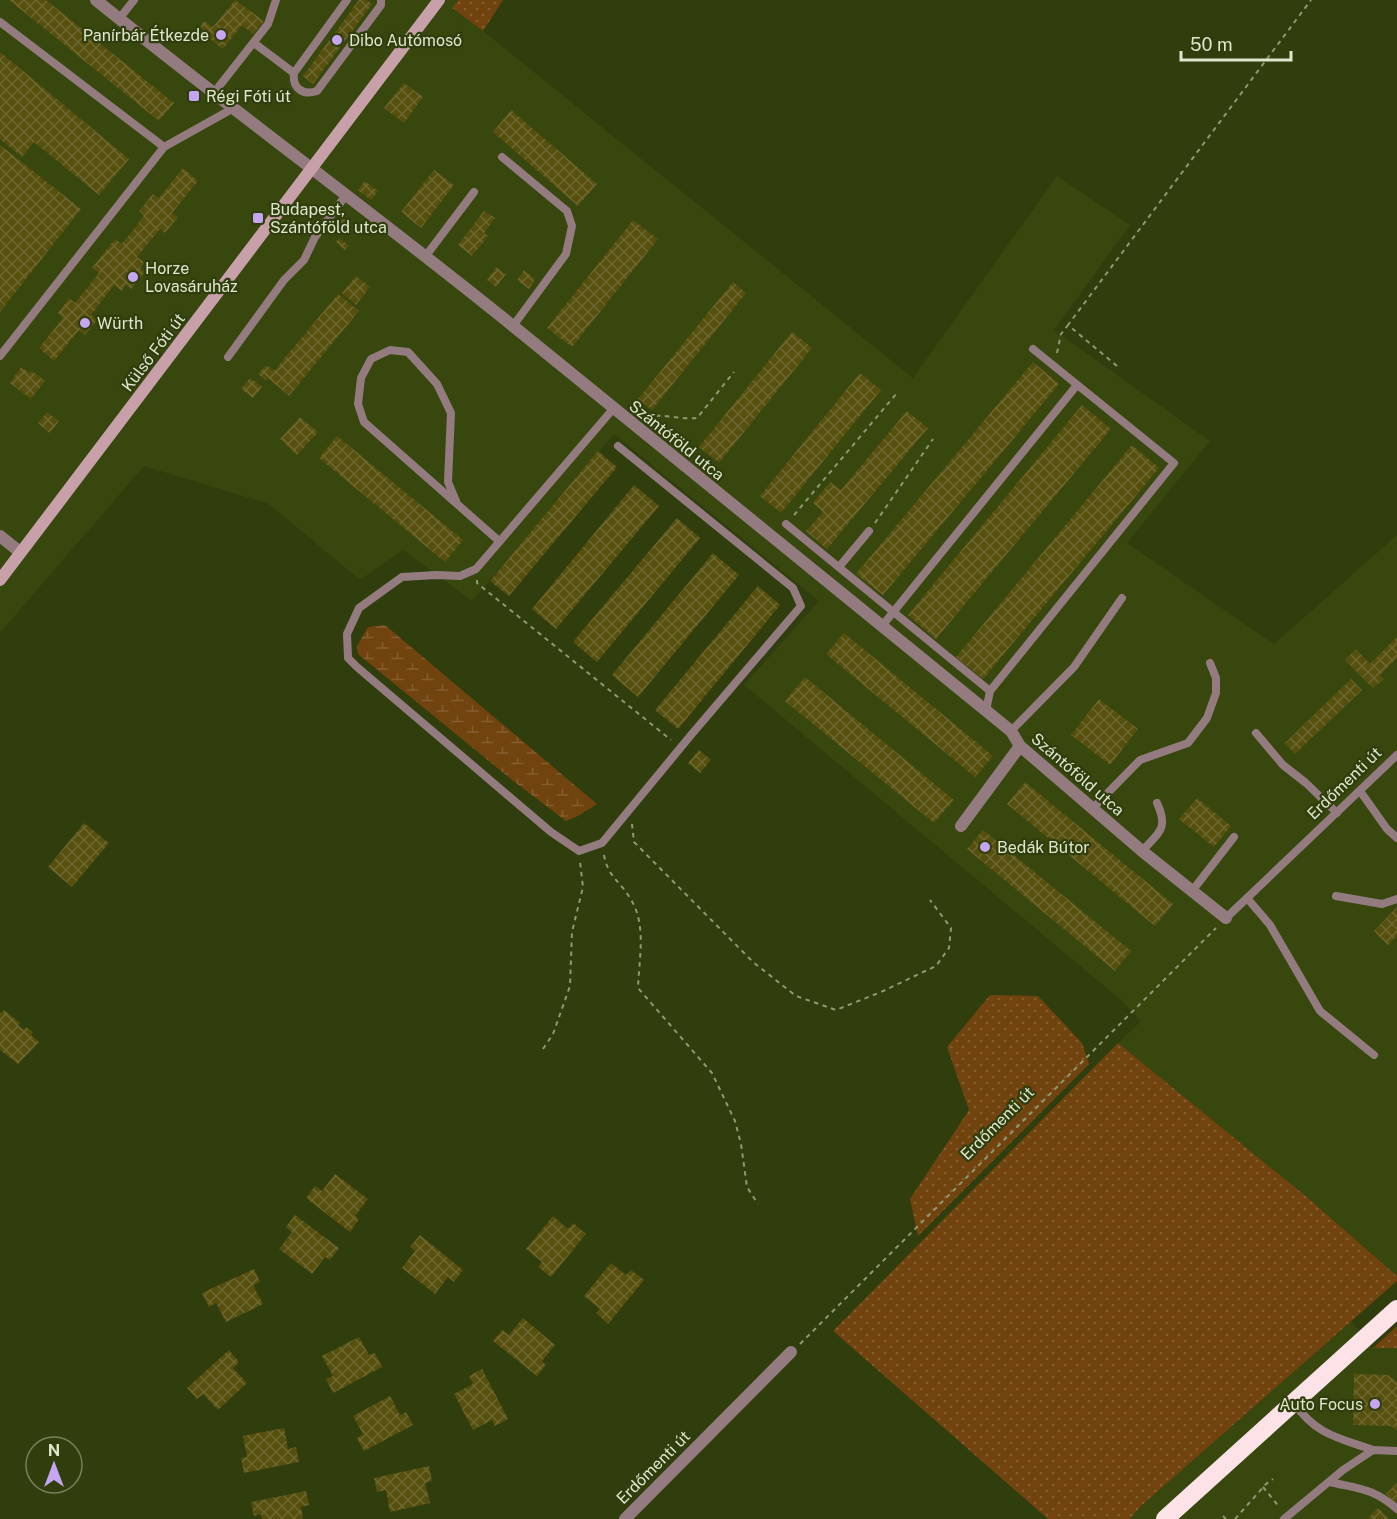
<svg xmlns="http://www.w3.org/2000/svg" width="1397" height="1519" viewBox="0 0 1397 1519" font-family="'Public Sans',sans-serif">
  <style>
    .built { fill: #37470e }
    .grass { fill: url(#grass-dots) }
    .wetland { fill: url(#wetland-marsh) }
    .building { fill: url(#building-cross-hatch) }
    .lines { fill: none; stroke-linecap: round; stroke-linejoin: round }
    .path { stroke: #8e9974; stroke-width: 2; stroke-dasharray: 4.5 4.5; stroke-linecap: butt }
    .lane { stroke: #947b80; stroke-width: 8 }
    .street { stroke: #947b80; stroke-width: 12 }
    .secondary { stroke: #c8a0a9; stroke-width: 12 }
    .highway { stroke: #fde3e8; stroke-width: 18 }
    .poi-dot { fill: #c6a6f0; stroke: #303d0d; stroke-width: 2 }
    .labels { text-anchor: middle; stroke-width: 4.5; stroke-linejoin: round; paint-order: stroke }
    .poi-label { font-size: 16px; fill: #dee7cd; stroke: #303d0d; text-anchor: start }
    .street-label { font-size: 16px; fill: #dee7cd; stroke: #303d0d }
  </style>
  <defs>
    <pattern id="grass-dots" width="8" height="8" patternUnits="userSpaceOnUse" patternTransform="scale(1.5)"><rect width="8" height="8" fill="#71430e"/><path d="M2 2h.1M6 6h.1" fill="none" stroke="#855e30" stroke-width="1.8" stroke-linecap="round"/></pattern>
    <pattern id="wetland-marsh" width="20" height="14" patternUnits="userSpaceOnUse" patternTransform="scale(1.5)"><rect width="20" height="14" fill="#71430e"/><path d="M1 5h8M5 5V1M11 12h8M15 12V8" fill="none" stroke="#855e30"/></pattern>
    <pattern id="building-cross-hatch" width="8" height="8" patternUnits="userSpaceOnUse" patternTransform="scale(1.5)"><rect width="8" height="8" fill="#564f0e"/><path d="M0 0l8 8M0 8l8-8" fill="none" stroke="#6e6830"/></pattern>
  </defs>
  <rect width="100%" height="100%" fill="#303d0d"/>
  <!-- built -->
  <g class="built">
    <polygon points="0,0 458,0 452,9 483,31 913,378 1057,176 1130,225 1054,330 1210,441 1127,543 1274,644 1397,535 1397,1276 1308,1198 1118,1043 1141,1021 1121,1000 744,685 819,601 614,434 472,601 403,550 360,580 269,504 144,466 0,633"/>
    <polygon points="1351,1321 1373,1348 1397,1348 1397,1519 1130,1519 1141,1506"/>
  </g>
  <!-- grass -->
  <g class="grass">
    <polygon points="458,0 503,0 483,31 452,8"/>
    <polygon points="990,995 1038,996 1082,1043 1089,1064 918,1236 910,1199 969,1110 947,1047"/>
    <polygon points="1118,1043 1308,1198 1397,1276 1397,1281 1141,1506 1130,1519 1048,1519 833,1331"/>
    <polygon points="1397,1326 1397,1348 1373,1348"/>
  </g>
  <!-- wetland -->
  <polygon class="wetland" points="385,625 597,804 578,816 566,821 512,780 358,654 357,646 368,627"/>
  <!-- building -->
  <g class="building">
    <polygon points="9,0 46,0 174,103 159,121"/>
    <polygon points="235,0 264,21 253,34 242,25 223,49 206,36 208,33 200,27 204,21 213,27"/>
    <polygon points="359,0 366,0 372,4 313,84 303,76"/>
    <polygon points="0,52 129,159 99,195 34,142 22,157 0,139"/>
    <polygon points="404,83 423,97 404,123 384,108"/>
    <polygon points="511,110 597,184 578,206 493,132"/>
    <polygon points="0,145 81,209 0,312"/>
    <polygon points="183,168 198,181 172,213 178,217 165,233 160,229 137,257 144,262 140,268 145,272 131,289 126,285 122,291 114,285 91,315 97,320 85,335 79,330 54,361 39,348 63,318 58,313 69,298 75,303 99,273 92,268 115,239 122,244 144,216 139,211 153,194 159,198"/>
    <polygon points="434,170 454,185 421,228 401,212"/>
    <polygon points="365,181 378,191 371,200 358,190"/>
    <polygon points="484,211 495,218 484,233 488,236 472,256 458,245"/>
    <polygon points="343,218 351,225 345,232 338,226"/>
    <polygon points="633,220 658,239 572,347 547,328"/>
    <polygon points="339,238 349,246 345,250 336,242"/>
    <polygon points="496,267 506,274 496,287 487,280"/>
    <polygon points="524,270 535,279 529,289 517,280"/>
    <polygon points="356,276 370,287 356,305 342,293"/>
    <polygon points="733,282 746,293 652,410 638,399"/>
    <polygon points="338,294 359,311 289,396 268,378 266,381 258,374 266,365 274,371"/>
    <polygon points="792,332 812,348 719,463 699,447"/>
    <polygon points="1033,362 1059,384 883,595 856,574"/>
    <polygon points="21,367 30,373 32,371 45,381 31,399 10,383"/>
    <polygon points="860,373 881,390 781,513 760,496"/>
    <polygon points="250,378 262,387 253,398 241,389"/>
    <polygon points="1082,405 1111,429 936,639 908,615"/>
    <polygon points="907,411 928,428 827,549 806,531 823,512 813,503 830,482 841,490"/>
    <polygon points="47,412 59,421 50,433 38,423"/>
    <polygon points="300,417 318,432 297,455 280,439"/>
    <polygon points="337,436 463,540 445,562 319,458"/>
    <polygon points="1132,445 1159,468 983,679 956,657"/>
    <polygon points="598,451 617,467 509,596 490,581"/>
    <polygon points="634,485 659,506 556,629 532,609"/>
    <polygon points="677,518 700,538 597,662 573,642"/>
    <polygon points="713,553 739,575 638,697 612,675"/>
    <polygon points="758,586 780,605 678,729 655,710"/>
    <polygon points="844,633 993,756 975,777 826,654"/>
    <polygon points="1397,637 1397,658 1380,675 1384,679 1373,688 1345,660 1356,649 1370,664"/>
    <polygon points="805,677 954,800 934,823 785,701"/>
    <polygon points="1351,679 1362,690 1295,754 1285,743"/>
    <polygon points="1099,699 1138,729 1110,765 1071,735"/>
    <polygon points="699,750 711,760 700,773 688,763"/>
    <polygon points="1025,782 1173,904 1155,926 1007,804"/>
    <polygon points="1197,798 1231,826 1214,847 1179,819"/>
    <polygon points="84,823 109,843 72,887 48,867"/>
    <polygon points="983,830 1131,951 1115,971 967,849"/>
    <polygon points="1397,907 1397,936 1388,945 1374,931"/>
    <polygon points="4,1010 20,1023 18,1025 24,1030 26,1027 33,1032 31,1035 39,1042 18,1064 0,1050 0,1012 2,1013"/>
    <polygon points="335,1174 368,1199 355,1216 359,1219 350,1232 306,1198 315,1186 322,1191"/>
    <polygon points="295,1215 339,1248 330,1260 325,1257 312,1274 279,1249 292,1232 286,1227"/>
    <polygon points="553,1216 568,1229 573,1223 586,1234 551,1277 538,1267 542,1262 526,1249"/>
    <polygon points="420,1235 463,1270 454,1282 448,1277 435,1294 402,1268 415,1251 410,1247"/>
    <polygon points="611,1263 626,1275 631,1270 644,1280 608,1324 596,1313 600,1309 584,1296"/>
    <polygon points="254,1269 260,1282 253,1285 263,1304 226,1322 216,1303 209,1307 202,1293"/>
    <polygon points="523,1318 555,1345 542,1361 546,1365 537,1376 493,1341 502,1330 509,1335"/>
    <polygon points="359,1337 369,1355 375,1353 382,1367 333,1393 326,1379 333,1376 322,1356"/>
    <polygon points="229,1350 239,1362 233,1368 247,1383 218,1410 203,1394 197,1399 187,1388"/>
    <polygon points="482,1369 508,1419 495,1426 492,1420 473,1430 454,1394 473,1384 469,1376"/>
    <polygon points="1354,1374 1388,1375 1397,1382 1397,1430 1391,1426 1353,1425"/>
    <polygon points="390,1396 400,1415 406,1412 413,1425 364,1451 357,1438 363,1434 353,1416"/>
    <polygon points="284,1428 288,1449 296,1447 299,1462 244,1473 241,1458 247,1457 243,1436"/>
    <polygon points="429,1466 432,1481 425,1483 430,1503 390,1512 386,1490 377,1492 374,1478"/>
    <polygon points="1397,1483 1397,1505 1386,1494"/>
    <polygon points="306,1491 309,1505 301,1507 303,1519 262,1519 261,1514 254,1516 251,1502"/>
    <polygon points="1378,1508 1389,1519 1367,1519"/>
  </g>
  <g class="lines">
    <!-- path -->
    <g class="path">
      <polyline points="1057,353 1061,334 1068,325"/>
      <polyline points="1117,366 1068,325 1311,0"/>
      <path d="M647,417C662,413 681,420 697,418L734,372"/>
      <polyline points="794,515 897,393"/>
      <polyline points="875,523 933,439"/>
      <polyline points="477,580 477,583 671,740"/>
      <polyline points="632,824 634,842 753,962 796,996 836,1010 881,992 936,966 949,948 951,928 930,900"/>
      <path d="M604,855C608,877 619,880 630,898C647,924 639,958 638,988L712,1073L735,1121L741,1144L747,1187L758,1204"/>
      <polyline points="543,1049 553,1034 570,986 572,932 583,887 580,862"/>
      <polyline points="800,1344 1216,928"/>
      <polyline points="1263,1487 1280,1508"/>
      <polyline points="1223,1516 1226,1519"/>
      <polyline points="1235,1519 1266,1484 1273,1479"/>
    </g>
    <!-- lane -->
    <g class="lane">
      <path d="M347,0L294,73C292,88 303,96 317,91L381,5V0"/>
      <polyline points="119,19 134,0"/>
      <polyline points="0,22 164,147"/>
      <polyline points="254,43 294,73"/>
      <polyline points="213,94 268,24 276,0"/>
      <polyline points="502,157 567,211 572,226 566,254 513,326"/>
      <polyline points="425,257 474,192"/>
      <polyline points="0,356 164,147 232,109"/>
      <polyline points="228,357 284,280 304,260 315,237 346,195"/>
      <polyline points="613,409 476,569 460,576 436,575 402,577 359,608 347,634 348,658 357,667 551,832 579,851 602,843 691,735 801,606 793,588 618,446"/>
      <polyline points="456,501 448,482 451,413 437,384 408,352 390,350 371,359 361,378 358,404 364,422 499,541"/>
      <polyline points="786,524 990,691"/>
      <polyline points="839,567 869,531"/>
      <polyline points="882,626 1077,385"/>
      <polyline points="986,711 990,691 1174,463 1033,349"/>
      <polyline points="1011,731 1074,667 1122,598"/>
      <polyline points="1256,733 1283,765 1306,783 1337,813"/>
      <polyline points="1360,791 1387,829 1397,838"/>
      <polyline points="1093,808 1140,760 1188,743 1207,718 1216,693 1216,678 1210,663"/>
      <path d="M1142,851C1159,832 1169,829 1157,803"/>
      <polyline points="1192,891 1234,837"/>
      <polyline points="1336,896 1382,904 1397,899"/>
      <polyline points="1247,898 1270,925 1320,1011 1374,1055"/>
      <polyline points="1226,918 1397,755"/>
      <path d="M1294,1403C1316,1435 1339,1438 1373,1450"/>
      <path d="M1330,1482C1359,1489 1373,1488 1397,1509"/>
      <polyline points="1284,1519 1343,1470 1373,1450 1397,1451"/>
    </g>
    <!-- street -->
    <g class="street">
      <path d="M96,0C233,111 376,215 513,326C680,461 845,596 1011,731L1020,746L1142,851L1226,918"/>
      <polyline points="0,536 20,552"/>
      <polyline points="961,826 1020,746"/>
      <polyline points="625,1519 791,1352"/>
    </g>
    <!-- secondary -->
    <polyline class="secondary" points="0,580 439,0"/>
    <!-- highway -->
    <polyline class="highway" points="1165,1519 1397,1309"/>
  </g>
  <!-- markers -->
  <g class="poi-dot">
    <circle cx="221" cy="35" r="6"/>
    <circle cx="337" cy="40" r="6"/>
    <rect x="188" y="90" width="12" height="12" rx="3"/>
    <rect x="252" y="212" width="12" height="12" rx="3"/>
    <circle cx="133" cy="277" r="6"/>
    <circle cx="85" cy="323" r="6"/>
    <circle cx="985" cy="847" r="6"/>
    <circle cx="1375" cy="1404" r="6"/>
  </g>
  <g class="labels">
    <!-- poi labels -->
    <g class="poi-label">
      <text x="209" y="41" text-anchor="end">Panírbár Étkezde</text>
      <text x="349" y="46">Dibo Autómosó</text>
      <text x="206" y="102">Régi Fóti út</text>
      <text x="270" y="215">Budapest,<tspan x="270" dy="18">Szántóföld utca</tspan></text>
      <text x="145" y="274">Horze<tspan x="145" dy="18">Lovasáruház</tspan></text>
      <text x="97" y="329">Würth</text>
      <text x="997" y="853">Bedák Bútor</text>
      <text x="1363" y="1410" text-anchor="end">Auto Focus</text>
    </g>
    <!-- street labels -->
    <g class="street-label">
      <text transform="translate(153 352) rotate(-53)" y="6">Külső Fóti út</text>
      <text transform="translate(677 440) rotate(39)" y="6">Szántóföld utca</text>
      <text transform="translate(1078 774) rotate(41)" y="6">Szántóföld utca</text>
      <text transform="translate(1344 783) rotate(-44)" y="6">Erdőmenti út</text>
      <text transform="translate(997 1123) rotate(-45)" y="6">Erdőmenti út</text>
      <text transform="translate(653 1467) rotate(-45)" y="6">Erdőmenti út</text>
    </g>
  </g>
  <!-- north arrow -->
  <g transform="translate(54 1465)"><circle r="28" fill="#303d0d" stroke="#76815a" stroke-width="1.5"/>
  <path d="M0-4.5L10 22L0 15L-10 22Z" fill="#c6a6f0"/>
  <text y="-9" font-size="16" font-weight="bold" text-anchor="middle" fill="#dee7cd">N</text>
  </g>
  <!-- scale -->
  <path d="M1181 51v9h110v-9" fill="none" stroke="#dee7cd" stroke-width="3"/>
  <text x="1190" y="51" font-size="18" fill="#dee7cd" stroke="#303d0d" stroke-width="4.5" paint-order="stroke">50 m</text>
</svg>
